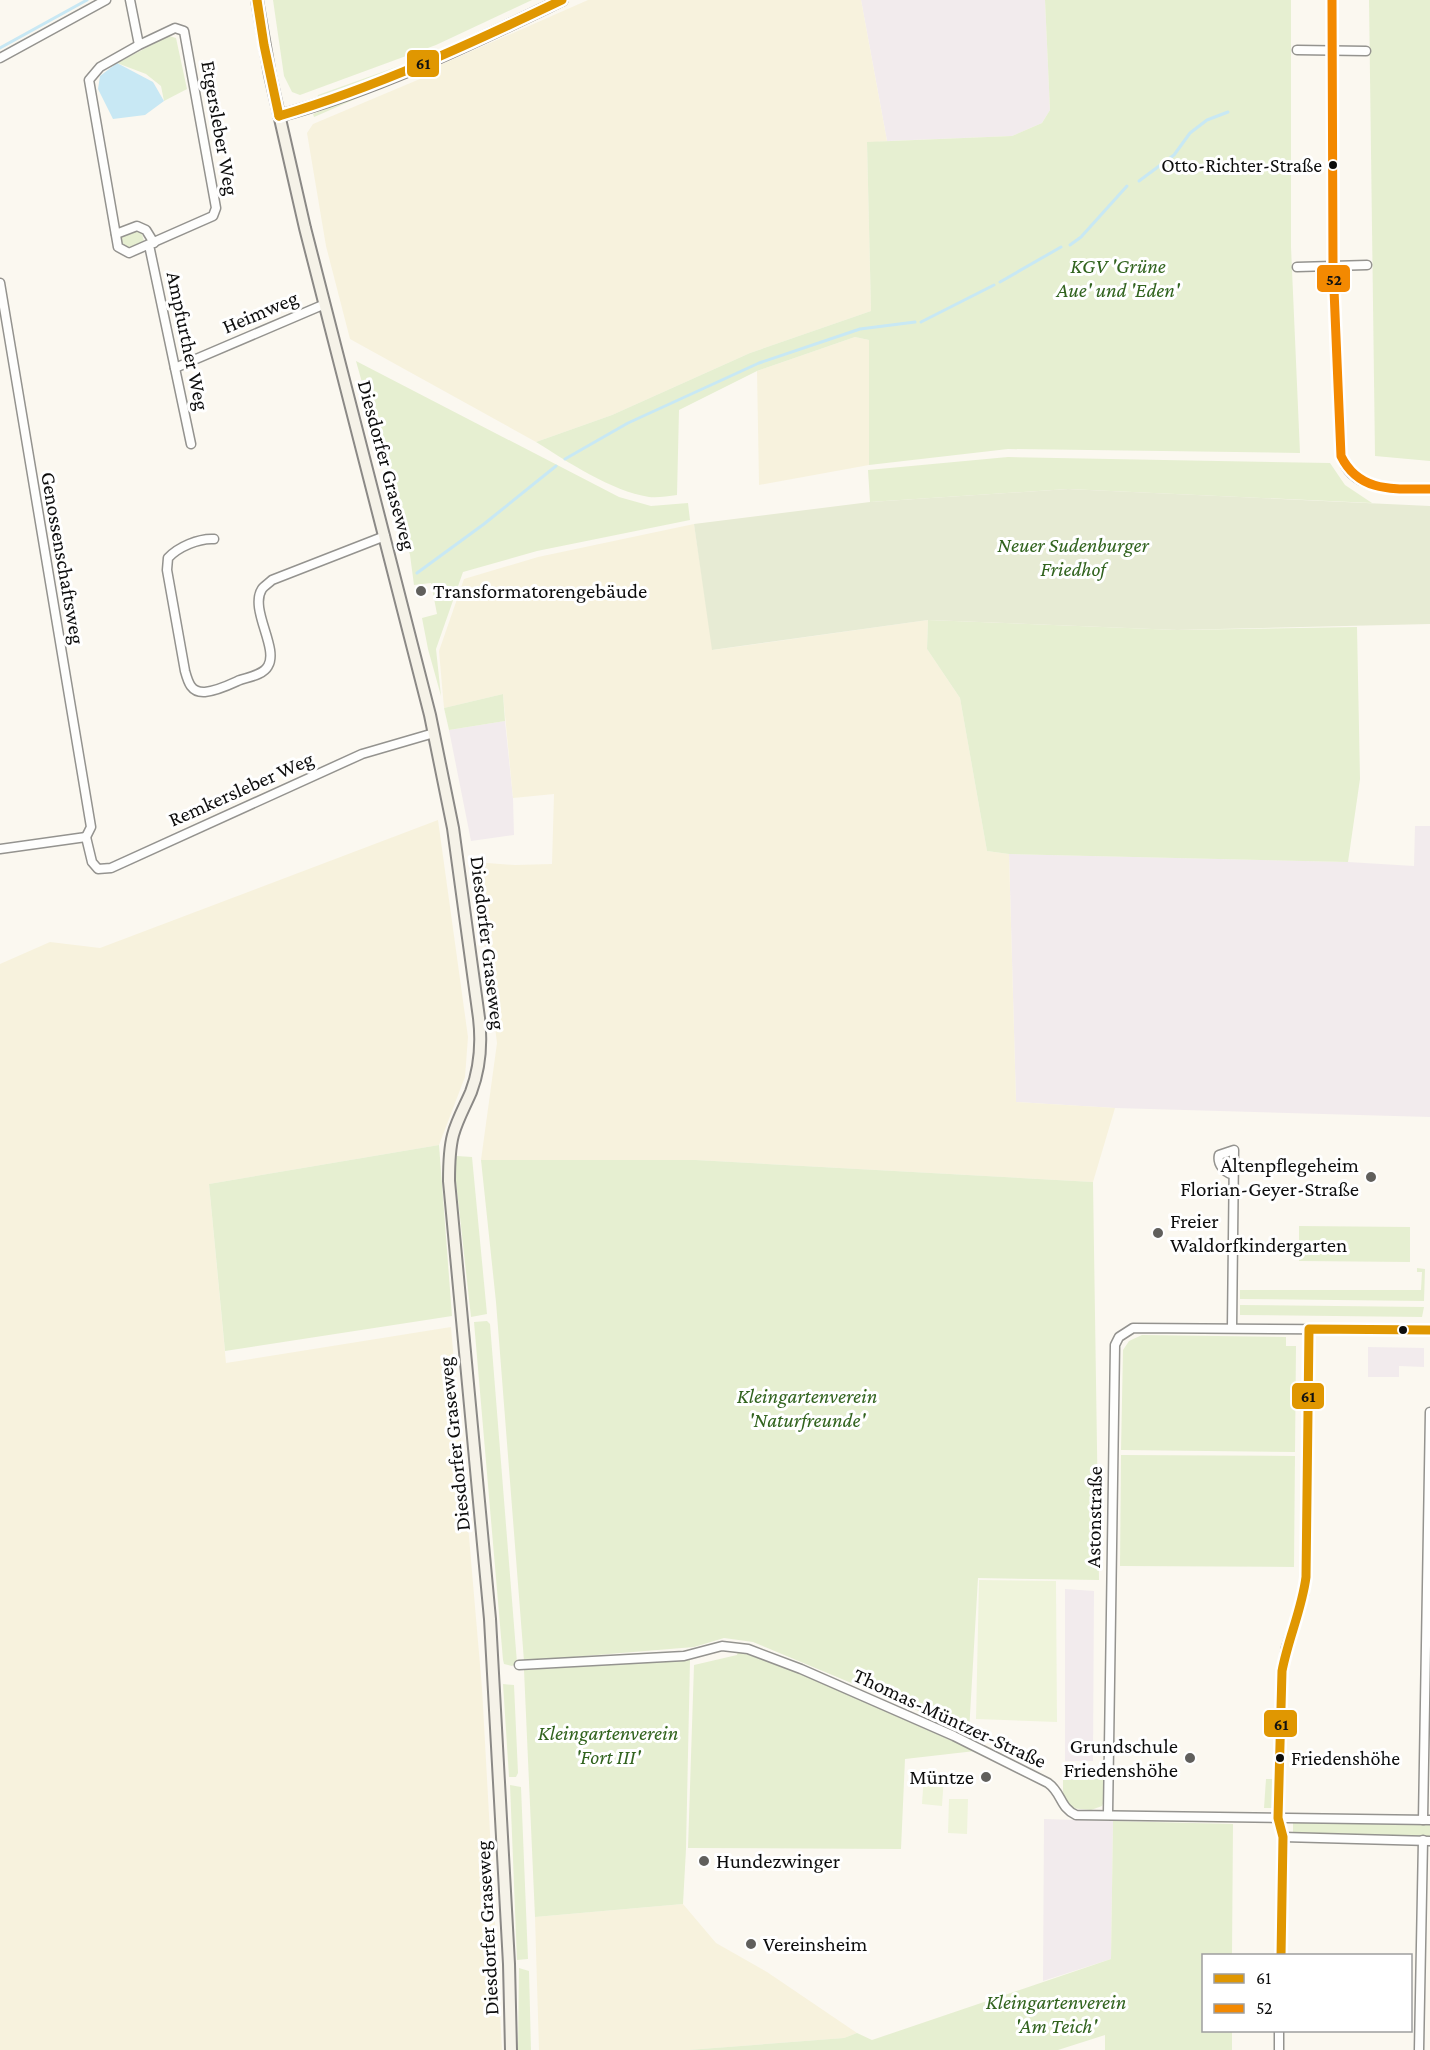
<svg xmlns="http://www.w3.org/2000/svg" width="1430" height="2050" viewBox="0 0 1430 2050" font-family="'Crimson Pro',serif">
  <style>
    .industrial { fill: #f2ebed }
    .farmland { fill: #f7f2dd }
    .green { fill: #e6efd1 }
    .cemetery { fill: #e7ebd4 }
    .pitch { fill: #eff4db }
    .water { fill: #c8e8f4 }
    .lines { fill: none; stroke-linecap: round; stroke-linejoin: round }
    .stream { stroke: #c8e8f4; stroke-width: 3 }
    .street-casing { stroke: #94938f; stroke-width: 11 }
    .secondary-casing { stroke: #8b8986; stroke-width: 14 }
    .street { stroke: #fefefd; stroke-width: 8 }
    .secondary { stroke: #f5f2e8; stroke-width: 10 }
    .bus-1-casing { stroke: #fff; stroke-width: 14 }
    .bus-2-casing { stroke: #fff; stroke-width: 14 }
    .bus-1 { stroke: #e09701; stroke-width: 9 }
    .bus-2 { stroke: #f38901; stroke-width: 9 }
    .bus-dot { fill: #0d0d0d; stroke: #fff; stroke-width: 2 }
    .poi-dot { fill: #605f5c; stroke: #fff; stroke-width: 2 }
    .labels { text-anchor: middle; stroke-width: 6; stroke-linejoin: round; paint-order: stroke }
    .bus-label { font-size: 20px; fill: #0d0d0d; stroke: #fff; text-anchor: end }
    .street-label { font-size: 21px; fill: #0d0d0d; stroke: #fff }
    .park-label { font-size: 21px; font-style: italic; fill: #31631e; stroke: #fff }
    .poi-label { font-size: 21px; fill: #0d0d0d; stroke: #fff; text-anchor: start }
    .line-badge { stroke: #fff; stroke-width: 2 }
    .pale-badge-label { font-size: 16px; text-anchor: middle; font-weight: bold; fill: #111 }
  </style>
  <rect width="100%" height="100%" fill="#fbf8f0"/>
  <!-- industrial -->
  <g class="industrial">
    <polygon points="861,0 1045,0 1050,110 1042,123 1012,136 887,141"/>
    <polygon points="505,721 513,798 514,835 471,841 449,730"/>
    <polygon points="1415,826 1430,826 1430,1117 1115,1108 1016,1102 1009,854 1348,862 1414,866"/>
    <polygon points="1368,1347 1424,1348 1424,1367 1399,1366 1399,1377 1368,1377"/>
    <polygon points="1065,1589 1094,1591 1093,1761 1065,1761"/>
    <polygon points="1044,1819 1113,1821 1111,1959 1043,1981"/>
  </g>
  <!-- farmland -->
  <g class="farmland">
    <polygon points="588,0 861,0 887,141 867,143 871,311 750,353 612,415 536,442 350,339 326,246 307,133 313,124 427,76 431,69"/>
    <polygon points="855,337 869,340 869,465 759,485 757,371"/>
    <polygon points="694,524 713,650 928,620 927,649 960,698 987,851 1009,854 1016,1102 1115,1108 1093,1182 696,1160 481,1160 497,1043 474,862 515,865 552,864 554,794 513,798 503,694 444,708 439,651 464,579 538,557"/>
    <polygon points="438,820 468,1037 465,1077 439,1145 209,1184 226,1363 451,1327 482,1688 502,2050 0,2050 0,964 50,942 100,948"/>
    <polygon points="683,1904 716,1943 767,1972 857,2033 844,2038 688,2050 539,2050 535,1917"/>
  </g>
  <!-- green -->
  <g class="green">
    <polygon points="273,0 532,0 436,45 300,95 292,92 284,76"/>
    <path d="M1045,0H1291V247L1300,453L1008,449L869,465V340L855,337L757,371L679,410L677,495C668,496 658,498 649,497C611,491 568,462 536,442L612,415L750,353L871,311L867,142L1012,136L1042,123L1050,110Z"/>
    <polygon points="1369,0 1430,0 1430,461 1375,456"/>
    <polygon points="169,36 176,38 187,89 164,101 161,86 146,74 117,63"/>
    <polygon points="410,63 317,98 318,95 399,66"/>
    <polygon points="413,73 413,74 314,117 313,114"/>
    <polygon points="136,231 141,231 144,241 128,248 124,247 120,240 123,236"/>
    <polygon points="356,361 619,497 651,506 688,503 690,520 537,551 463,572 436,649 441,696 428,649 422,618 437,614 431,583 414,585 410,555"/>
    <polygon points="1008,457 1330,463 1345,485 1372,503 1068,489 870,502 868,470"/>
    <polygon points="928,620 1177,630 1357,627 1360,779 1348,862 1009,854 987,851 960,698 927,649"/>
    <polygon points="503,694 505,721 449,730 444,708"/>
    <polygon points="439,1145 452,1316 225,1351 209,1184"/>
    <polygon points="457,1156 472,1157 487,1314 471,1317 454,1163"/>
    <polygon points="481,1160 696,1160 1093,1182 1099,1580 978,1578 969,1732 753,1642 724,1638 694,1647 524,1661 496,1302"/>
    <polygon points="1299,1226 1410,1227 1410,1262 1299,1261"/>
    <polygon points="1417,1268 1425,1269 1424,1301 1240,1299 1240,1290 1421,1290 1422,1272 1417,1272"/>
    <polygon points="1240,1305 1424,1307 1422,1317 1240,1315"/>
    <polygon points="487,1321 490,1324 517,1663 512,1666 504,1664 503,1660 474,1322"/>
    <polygon points="1142,1335 1286,1337 1286,1346 1296,1346 1295,1452 1121,1450 1123,1350 1129,1341"/>
    <polygon points="1121,1455 1295,1456 1294,1567 1120,1566"/>
    <polygon points="738,1651 796,1672 975,1751 905,1759 901,1849 688,1848 694,1665 737,1655"/>
    <polygon points="690,1660 686,1849 683,1904 535,1917 524,1670"/>
    <polygon points="503,1684 514,1685 518,1773 516,1777 509,1777"/>
    <polygon points="1063,1771 1105,1772 1105,1798 1102,1806 1091,1810 1070,1808 1063,1797"/>
    <polygon points="1266,1779 1275,1779 1274,1801 1272,1808 1264,1808"/>
    <polygon points="510,1785 521,1787 528,1959 517,1960"/>
    <polygon points="1113,1821 1233,1824 1232,1955 1204,1956 1204,2030 1232,2031 1232,2050 1105,2050 1105,2035 1058,2050 688,2050 844,2038 857,2033 872,2040 1111,1959"/>
    <polygon points="1293,1821 1430,1824 1430,1837 1293,1834"/>
    <polygon points="519,1968 529,1971 531,2050 518,2050"/>
  </g>
  <!-- cemetery -->
  <polygon class="cemetery" points="1068,489 1430,506 1430,624 1177,630 928,620 712,650 694,524 870,502"/>
  <!-- pitch -->
  <g class="pitch">
    <polygon points="979,1580 1056,1581 1057,1722 976,1719"/>
    <polygon points="924,1774 944,1776 942,1806 922,1804"/>
    <polygon points="949,1799 968,1799 967,1834 948,1833"/>
  </g>
  <!-- water -->
  <polygon class="water" points="117,63 153,82 164,101 145,115 113,119 98,89 100,76"/>
  <g class="lines">
    <!-- stream -->
    <g class="stream">
      <polyline points="0,48 87,0"/>
      <polyline points="1139,181 1174,155 1190,133 1207,120 1228,112"/>
      <polyline points="1070,245 1081,237 1127,186"/>
      <polyline points="1000,282 1061,247"/>
      <polyline points="921,322 994,285"/>
      <polyline points="565,459 628,423 759,363 860,329 915,322"/>
      <polyline points="417,573 484,524 556,466"/>
    </g>
    <defs>
      <g id="street">
        <polyline points="130,0 139,45 175,28 184,31 216,208 213,216 129,253 118,247 89,80 100,67 139,45"/>
        <path d="M1332,0L1333,266L1341,456C1353,494 1398,488 1430,489"/>
        <polyline points="1297,50 1366,51"/>
        <polyline points="0,58 106,0"/>
        <polyline points="116,234 137,226 146,230 154,243"/>
        <polyline points="149,245 191,444"/>
        <polyline points="1297,267 1367,265"/>
        <polyline points="0,283 91,827 86,837"/>
        <polyline points="175,368 325,304"/>
        <path d="M214,539C199,538 178,547 168,558L167,570L185,671C188,682 191,693 205,692C217,691 229,685 240,680C249,677 263,675 268,666C279,648 249,609 262,589C264,586 269,583 272,580L385,536"/>
        <polyline points="86,837 92,862 98,869 111,868 362,754 434,733"/>
        <polyline points="0,849 86,837"/>
        <path d="M1232,1328L1234,1150L1219,1155C1217,1164 1224,1172 1233,1175"/>
        <path d="M519,1665L684,1656L722,1646L748,1649L801,1669L954,1736L1048,1783C1062,1793 1060,1808 1076,1815L1430,1820"/>
        <polyline points="1108,1814 1115,1345 1119,1337 1133,1328 1430,1330"/>
        <polyline points="1423,1820 1430,1412"/>
        <polyline points="1283,1837 1430,1841"/>
        <polyline points="1281,1956 1283,1837 1278,1818 1282,1671 1286,1648 1304,1594 1306,1577 1309,1329"/>
        <polyline points="1279,2050 1279,2030"/>
        <polyline points="1419,2050 1423,1840"/>
      </g>
      <g id="secondary">
        <path d="M257,0L270,75L305,228L430,715L453,828L479,1018C482,1044 480,1068 471,1092C465,1106 457,1120 453,1135C449,1150 449,1166 449,1181L490,1619L509,1964L511,2050"/>
        <path d="M279,116C378,89 470,44 562,0"/>
      </g>
    </defs>
    <!-- street casing -->
    <use href="#street" class="street-casing"/>
    <!-- secondary casing -->
    <use href="#secondary" class="secondary-casing"/>
    <!-- street -->
    <use href="#street" class="street"/>
    <!-- secondary -->
    <use href="#secondary" class="secondary"/>
    <defs>
      <g id="bus-1">
        <polyline points="257,0 264,45 279,116"/>
        <path d="M279,116C377,87 470,44 562,0"/>
        <path d="M1281,1956L1283,1837L1278,1818L1282,1671C1288,1639 1302,1609 1306,1577L1309,1329L1430,1330"/>
      </g>
      <path id="bus-2" d="M1332,0L1333,266L1341,456C1359,493 1394,489 1430,489"/>
    </defs>
    <!-- bus-1 casing -->
    <use href="#bus-1" class="bus-1-casing"/>
    <!-- bus-2 casing -->
    <use href="#bus-2" class="bus-2-casing"/>
    <!-- bus-1 -->
    <use href="#bus-1" class="bus-1"/>
    <!-- bus-2 -->
    <use href="#bus-2" class="bus-2"/>
  </g>
  <!-- markers -->
  <g class="bus-dot">
    <circle cx="1333" cy="165" r="5"/>
    <circle cx="1403" cy="1330" r="5"/>
    <circle cx="1280" cy="1758" r="5"/>
  </g>
  <g class="poi-dot">
    <circle cx="421" cy="591" r="6"/>
    <circle cx="1371" cy="1177" r="6"/>
    <circle cx="1158" cy="1233" r="6"/>
    <circle cx="1190" cy="1758" r="6"/>
    <circle cx="986" cy="1777" r="6"/>
    <circle cx="704" cy="1861" r="6"/>
    <circle cx="751" cy="1944" r="6"/>
  </g>
  <g class="labels">
    <!-- bus labels -->
    <g class="bus-label">
      <text x="1322" y="172">Otto-Richter-Straße</text>
      <text x="1291" y="1765" text-anchor="start">Friedenshöhe</text>
    </g>
    <!-- street labels -->
    <g class="street-label">
      <text transform="translate(220 128) rotate(80)" y="7">Etgersleber Weg</text>
      <text transform="translate(260 312) rotate(-23)" y="7">Heimweg</text>
      <text transform="translate(188 341) rotate(78)" y="7">Ampfurther Weg</text>
      <text transform="translate(387 465) rotate(75)" y="7">Diesdorfer Graseweg</text>
      <text transform="translate(63 558) rotate(80)" y="7">Genossenschaftsweg</text>
      <text transform="translate(241 789) rotate(-24)" y="7">Remkersleber Weg</text>
      <text transform="translate(488 943) rotate(83)" y="7">Diesdorfer Graseweg</text>
      <text transform="translate(454 1444) rotate(-96)" y="7">Diesdorfer Graseweg</text>
      <text transform="translate(1094 1517) rotate(-89)" y="7">Astonstraße</text>
      <text transform="translate(950 1718) rotate(25)" y="7">Thomas-Müntzer-Straße</text>
      <text transform="translate(487 1928) rotate(-93)" y="7">Diesdorfer Graseweg</text>
    </g>
    <!-- park labels -->
    <g class="park-label">
      <text x="1118" y="273">KGV 'Grüne<tspan x="1118" dy="24">Aue' und 'Eden'</tspan></text>
      <text x="1073" y="552">Neuer Sudenburger<tspan x="1073" dy="24">Friedhof</tspan></text>
      <text x="807" y="1403">Kleingartenverein<tspan x="807" dy="24">'Naturfreunde'</tspan></text>
      <text x="608" y="1740">Kleingartenverein<tspan x="608" dy="24">'Fort III'</tspan></text>
      <text x="1056" y="2009">Kleingartenverein<tspan x="1056" dy="24">'Am Teich'</tspan></text>
    </g>
    <!-- poi labels -->
    <g class="poi-label">
      <text x="433" y="598">Transformatorengebäude</text>
      <text x="1359" y="1172" text-anchor="end">Altenpflegeheim<tspan x="1359" dy="24">Florian-Geyer-Straße</tspan></text>
      <text x="1170" y="1228">Freier<tspan x="1170" dy="24">Waldorfkindergarten</tspan></text>
      <text x="1178" y="1753" text-anchor="end">Grundschule<tspan x="1178" dy="24">Friedenshöhe</tspan></text>
      <text x="974" y="1784" text-anchor="end">Müntze</text>
      <text x="716" y="1868">Hundezwinger</text>
      <text x="763" y="1951">Vereinsheim</text>
    </g>
  </g>
  <g class="line-badge">
    <rect x="406" y="49" width="34" height="29" rx="6" fill="#e09701"/>
    <rect x="1316" y="264" width="35" height="29" rx="6" fill="#f38901"/>
    <rect x="1291" y="1382" width="34" height="28" rx="6" fill="#e09701"/>
    <rect x="1263" y="1709" width="35" height="29" rx="6" fill="#e09701"/>
  </g>
  <g class="pale-badge-label">
    <text x="423" y="69">61</text>
    <text x="1334" y="285">52</text>
    <text x="1308" y="1402">61</text>
    <text x="1281" y="1730">61</text>
  </g>
  <!-- legend -->
  <rect x="1202" y="1954" width="210" height="78" fill="#ffffff" stroke="#9e9e9e" stroke-width="1.5"/>
  <rect x="1214" y="1974" width="30" height="9" fill="#e09701" stroke="#9e9e9e" stroke-width="1.5"/>
  <text x="1256" y="1984" font-size="18" fill="#0d0d0d">61</text>
  <rect x="1214" y="2004" width="30" height="9" fill="#f38901" stroke="#9e9e9e" stroke-width="1.5"/>
  <text x="1256" y="2014" font-size="18" fill="#0d0d0d">52</text>
</svg>
